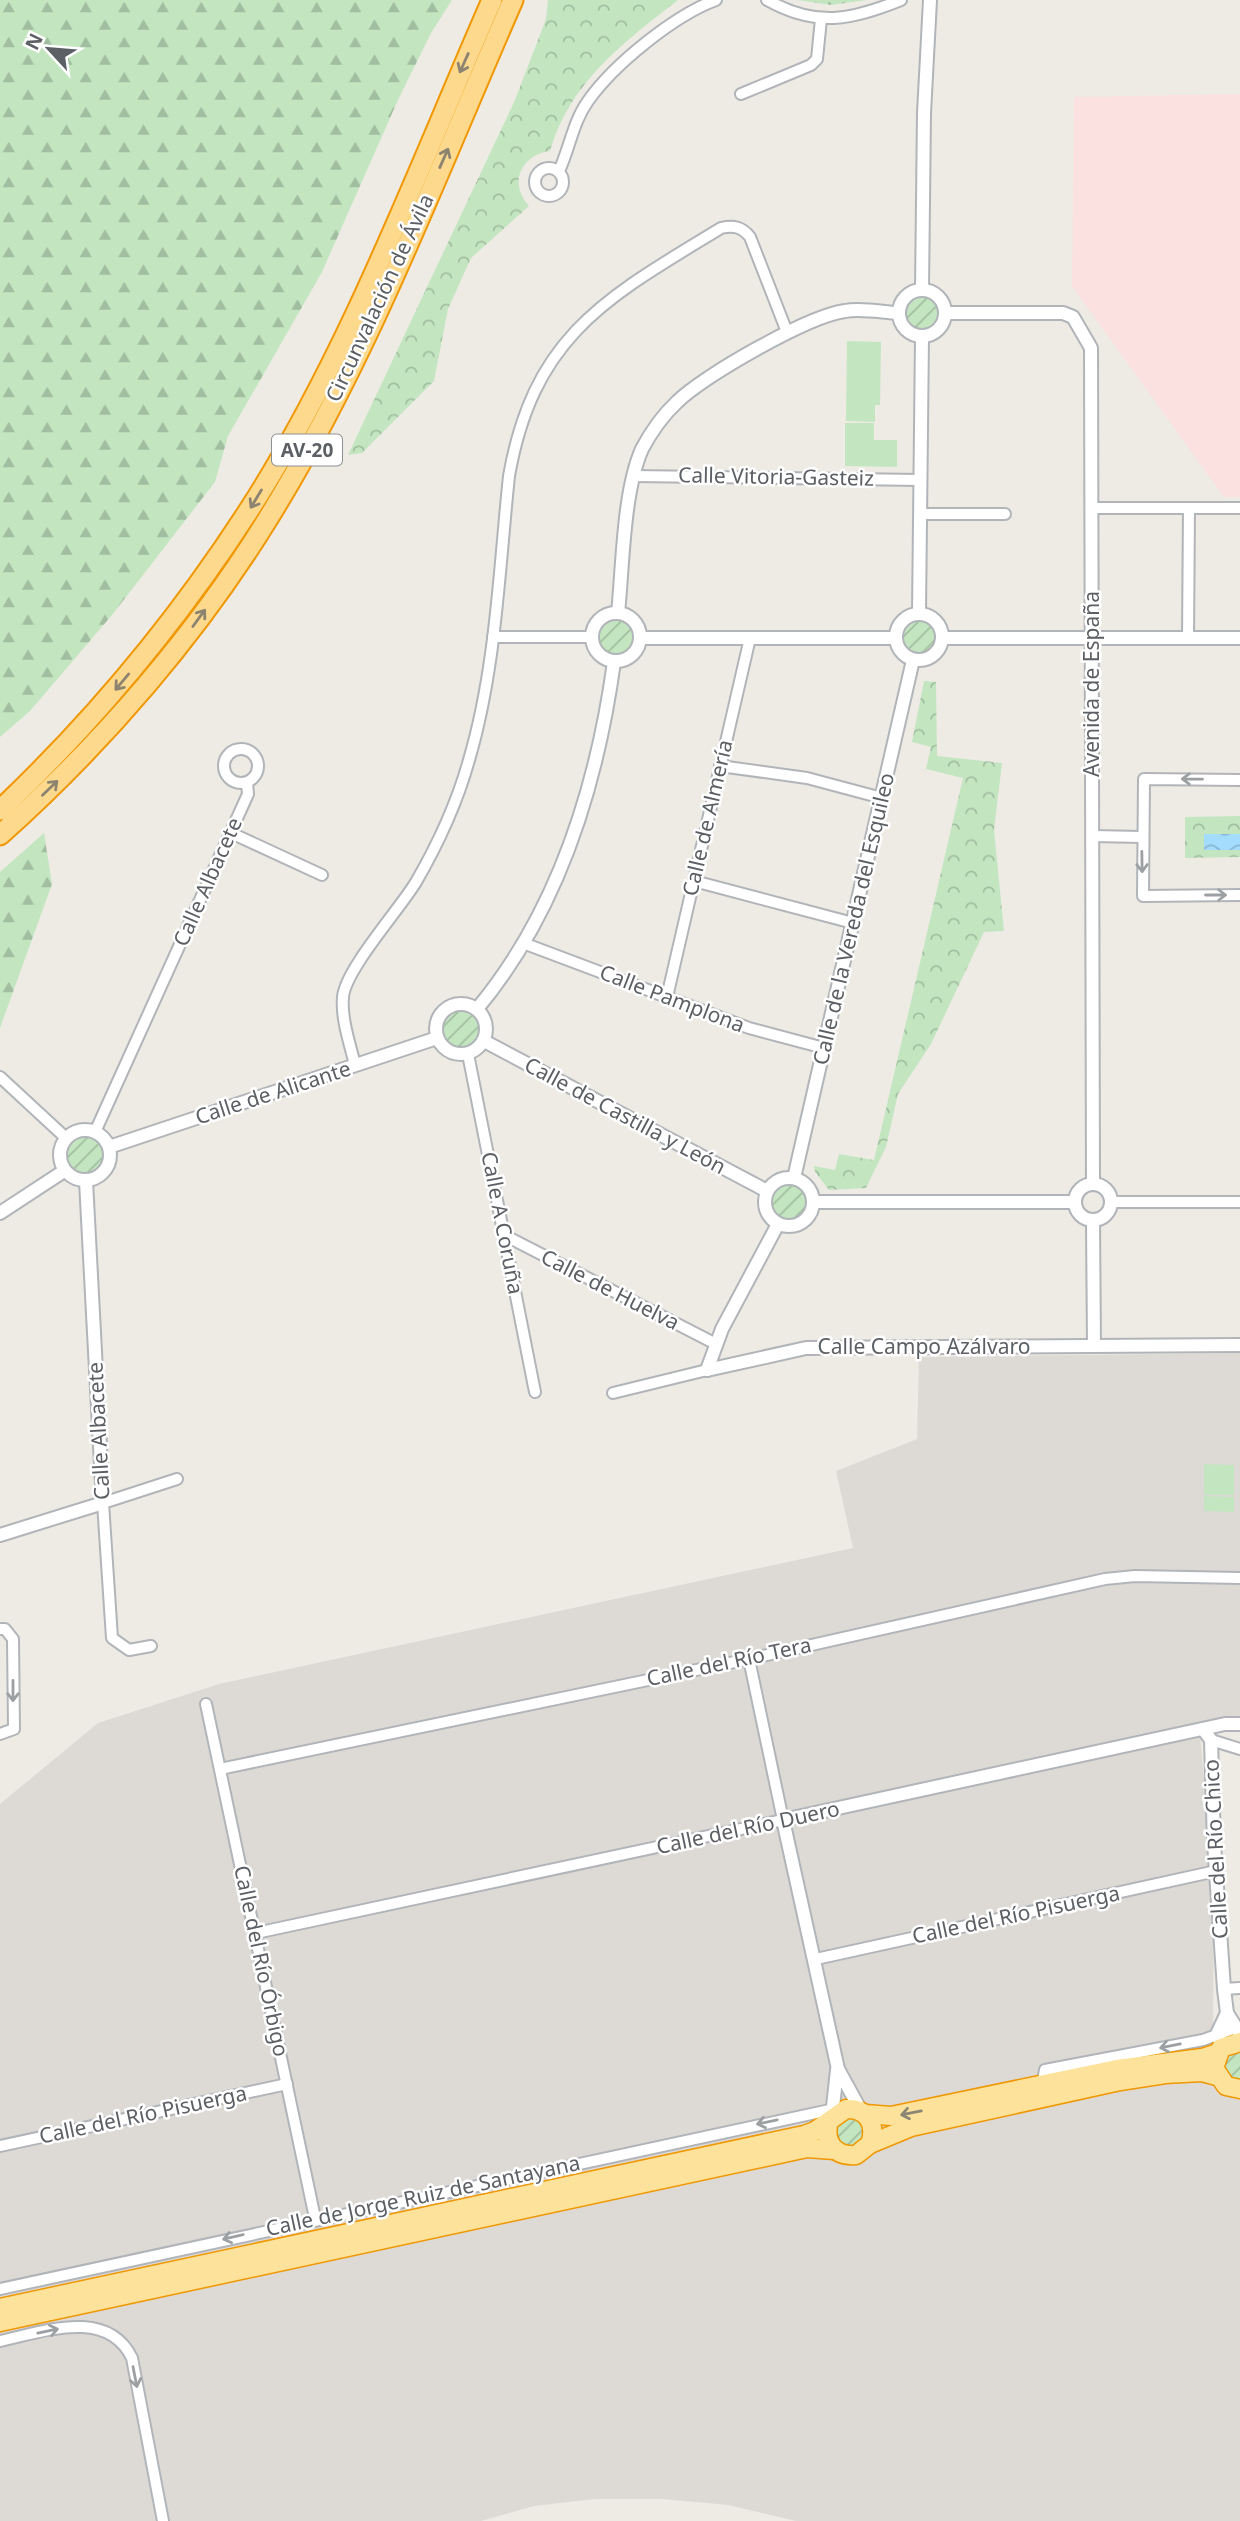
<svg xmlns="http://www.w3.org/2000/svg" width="1240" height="2521" viewBox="0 0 1240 2521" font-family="'Noto Sans',sans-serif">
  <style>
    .industrial { fill: #dddad6 }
    .medical { fill: #fbe1e0 }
    .grass { fill: url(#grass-dots) }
    .forest { fill: url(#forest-firs) }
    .park { fill: url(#park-crowns) }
    .garden { fill: url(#garden-furrows) }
    .pitch { fill: #c3e6c0 }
    .water { fill: url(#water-waves) }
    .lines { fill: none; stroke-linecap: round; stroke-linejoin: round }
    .minor-casing { stroke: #b1b5b9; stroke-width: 14 }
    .tertiary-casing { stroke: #b1b5b9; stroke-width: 16 }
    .trunk-casing { stroke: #f09702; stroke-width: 21 }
    .motorway-casing { stroke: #f09702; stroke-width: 23 }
    .minor { stroke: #fff; stroke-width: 10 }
    .tertiary { stroke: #fff; stroke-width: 12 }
    .trunk { stroke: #fde29b; stroke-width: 18 }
    .motorway { stroke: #fcd98d; stroke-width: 19 }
    .oneway { stroke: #8c8470 }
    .oneway2 { stroke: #9da0a2 }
    .oneway3 { stroke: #8c8774 }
    .labels { text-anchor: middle; stroke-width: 5; stroke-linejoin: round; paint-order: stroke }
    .shield { fill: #fff; stroke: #8d9092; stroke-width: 2 }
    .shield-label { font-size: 19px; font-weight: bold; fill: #5c6064 }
    .street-label { font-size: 21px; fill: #5c6064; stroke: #fff }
  </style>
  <defs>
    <pattern id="grass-dots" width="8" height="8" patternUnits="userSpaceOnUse" patternTransform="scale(1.75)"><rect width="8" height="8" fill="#c3e6c0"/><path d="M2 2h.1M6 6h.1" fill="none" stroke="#a2bea0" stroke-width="1.8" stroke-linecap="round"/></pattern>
    <pattern id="forest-firs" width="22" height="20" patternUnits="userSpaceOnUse" patternTransform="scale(1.75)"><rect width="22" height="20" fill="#c3e6c0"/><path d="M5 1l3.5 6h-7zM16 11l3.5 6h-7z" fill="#a2bea0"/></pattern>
    <pattern id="park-crowns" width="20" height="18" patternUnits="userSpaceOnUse" patternTransform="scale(1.75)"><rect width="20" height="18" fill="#c3e6c0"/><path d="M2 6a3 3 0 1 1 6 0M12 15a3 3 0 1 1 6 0" fill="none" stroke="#a2bea0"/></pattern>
    <pattern id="garden-furrows" width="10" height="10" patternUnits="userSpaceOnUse" patternTransform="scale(1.75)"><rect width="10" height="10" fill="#c3e6c0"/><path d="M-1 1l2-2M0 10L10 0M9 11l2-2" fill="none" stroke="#a2bea0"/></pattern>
    <pattern id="water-waves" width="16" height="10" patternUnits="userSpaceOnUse" patternTransform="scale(1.75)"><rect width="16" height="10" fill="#a4dcfe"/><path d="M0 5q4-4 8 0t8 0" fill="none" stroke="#89b6d1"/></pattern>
  </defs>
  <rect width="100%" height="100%" fill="#eeebe4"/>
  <!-- industrial -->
  <polygon class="industrial" points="1240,1353 1240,1721 1199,1723 1214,1890 1213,2035 1217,2083 1240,2097 1240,2521 796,2521 728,2505 662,2499 595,2499 534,2506 481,2521 0,2521 0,1804 98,1723 219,1684 853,1548 836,1471 917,1439 919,1357"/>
  <!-- medical -->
  <polygon class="medical" points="1240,94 1240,497 1224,497 1072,286 1074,97"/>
  <!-- grass -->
  <polygon class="grass" points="797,0 867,0 831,5"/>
  <!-- forest -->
  <g class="forest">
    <polygon points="0,0 452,0 431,33 398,100 322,272 228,436 215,482 112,615 30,711 0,737"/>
    <polygon points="44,833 52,884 0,1028 0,872"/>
  </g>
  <!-- park -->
  <g class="park">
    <path d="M548,0H678C623,43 570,82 550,151C521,155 508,183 529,206L471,258L448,309L434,381L362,453L348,455L515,100L546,19Z"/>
    <polygon points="924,681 936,682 937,756 1002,763 994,830 1004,931 984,932 931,1044 898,1094 886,1147 866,1188 829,1190 815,1172 814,1166 835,1170 839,1154 874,1160 963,778 926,769 931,747 912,742"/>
    <polygon points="1240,816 1240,857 1185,858 1185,817"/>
  </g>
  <!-- garden -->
  <g class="garden">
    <circle cx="922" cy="313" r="19"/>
    <circle cx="616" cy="637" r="19"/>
    <circle cx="919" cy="637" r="18"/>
    <circle cx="461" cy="1030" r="19"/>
    <circle cx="85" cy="1156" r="19"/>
    <circle cx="789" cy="1202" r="18"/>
    <polygon points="1240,2050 1240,2080 1230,2078 1224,2066 1230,2053"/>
    <circle cx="850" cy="2132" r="15"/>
  </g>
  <!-- pitch -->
  <g class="pitch">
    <polygon points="847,341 881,342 880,405 875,405 875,422 846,421"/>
    <polygon points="845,423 874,423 874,440 897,440 897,467 845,466"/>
    <polygon points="1204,1464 1234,1465 1234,1495 1204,1495"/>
    <polygon points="1204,1496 1234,1497 1234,1512 1204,1511"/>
  </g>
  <!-- water -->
  <rect class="water" x="1204" y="834" width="36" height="16"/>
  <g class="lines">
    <defs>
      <g id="minor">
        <path d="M767,0C817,28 851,20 901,0"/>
        <polyline points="741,94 811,65 817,59 821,19"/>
        <circle cx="549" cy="182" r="14"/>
        <path d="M559,171C570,147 573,122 588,101C614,64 675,15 716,0"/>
        <polyline points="633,476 920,480"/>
        <polyline points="1092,508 1240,508"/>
        <polyline points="920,514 1005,514"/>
        <polyline points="493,637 592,637"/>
        <polyline points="1188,638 1189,508"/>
        <circle cx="241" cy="766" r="17"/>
        <polyline points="720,766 807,778 882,798"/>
        <polyline points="1240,780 1144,779 1143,896 1240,895"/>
        <polyline points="231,833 322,875"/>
        <polyline points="1092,836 1142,837"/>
        <polyline points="694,881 853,923"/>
        <polyline points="523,943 749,1028 824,1048"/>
        <polyline points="667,997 750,638"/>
        <polyline points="468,1054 535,1392"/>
        <path d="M355,1065C350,1044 341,1019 343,997C345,970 399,910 416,882C438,844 457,803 469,760C496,668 499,571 509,476C534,334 608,297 721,228C734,225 742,227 750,237L787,332"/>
        <polyline points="0,1077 66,1138"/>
        <polyline points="95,1132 248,794 247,783"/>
        <polyline points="1112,1202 1240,1202"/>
        <polyline points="504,1235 716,1344"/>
        <polyline points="613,1393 707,1370"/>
        <polyline points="0,1629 5,1629 13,1639 14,1729 0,1734"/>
        <polyline points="151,1646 129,1650 112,1638 103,1503 177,1479"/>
        <polyline points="206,1704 315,2218"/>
        <polyline points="1211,1740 1240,1749"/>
        <polyline points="220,1769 749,1659 1105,1579 1135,1576 1240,1578"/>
        <polyline points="256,1933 783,1820 749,1659"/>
        <polyline points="816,1959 1216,1871"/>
        <polyline points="1224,1989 1240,1988"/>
        <polyline points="1042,2085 1045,2070 1203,2040 1235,2028"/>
        <polyline points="0,2146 287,2084"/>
        <polyline points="0,2289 839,2108"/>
        <path d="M0,2341C43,2332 107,2307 132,2358L163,2521"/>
      </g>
      <g id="tertiary">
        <circle cx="922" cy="313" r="23"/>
        <polyline points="922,290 924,113 930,0"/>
        <polyline points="946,313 1063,313 1073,317 1091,348 1093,1184"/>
        <circle cx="616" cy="637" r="24"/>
        <path d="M618,613C623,565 623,492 642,449C651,432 663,415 677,402C703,376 808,316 845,311C861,308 881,312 898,313"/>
        <polyline points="919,613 922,337"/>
        <circle cx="919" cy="637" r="23"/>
        <polyline points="641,638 895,638"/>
        <polyline points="943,638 1240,638"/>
        <circle cx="461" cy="1029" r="25"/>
        <path d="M477,1009C558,912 597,785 614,662"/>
        <polyline points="484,1041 767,1191"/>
        <circle cx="85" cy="1155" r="25"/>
        <polyline points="109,1147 437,1038"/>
        <polyline points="794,1178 913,660"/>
        <circle cx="789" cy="1202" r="24"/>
        <circle cx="1093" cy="1202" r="18"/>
        <polyline points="813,1202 1074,1202"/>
        <polyline points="0,1213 64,1171"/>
        <polyline points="1093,1221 1094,1346"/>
        <polyline points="707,1370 806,1348 1240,1345"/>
        <polyline points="707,1370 722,1329 778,1224"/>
        <polyline points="0,1535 103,1503 86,1181"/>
        <polyline points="1203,1729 1211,1740 1214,1843 1224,1989 1227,2013 1240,2034"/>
        <polyline points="1221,2048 1218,2032 1227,2013"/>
        <polyline points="861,2111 838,2069 783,1820 1225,1724 1240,1724"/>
        <polyline points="832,2116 837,2070"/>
      </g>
      <g id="trunk">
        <polyline points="1240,2042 1221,2048 1214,2068 1226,2086 1240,2089"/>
        <polyline points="865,2114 891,2116 1117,2069 1202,2058 1218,2053"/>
        <polyline points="870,2144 911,2127 1120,2081 1165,2074 1202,2072 1217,2076"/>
        <path d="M0,2308L804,2135L815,2131L846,2109C867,2108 877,2124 870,2144L856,2155C835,2157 823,2142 829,2121"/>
        <polyline points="0,2322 807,2148 834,2150"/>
      </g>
      <g id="motorway">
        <path d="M0,810C95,720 178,620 249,510C349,355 418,169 492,0"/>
        <path d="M0,835C103,743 197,634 269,517C369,355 437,173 513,0"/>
      </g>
    </defs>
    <!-- minor casing -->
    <use href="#minor" class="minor-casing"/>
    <!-- tertiary casing -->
    <use href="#tertiary" class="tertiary-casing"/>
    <!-- trunk casing -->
    <use href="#trunk" class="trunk-casing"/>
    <!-- motorway casing -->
    <use href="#motorway" class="motorway-casing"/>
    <!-- minor -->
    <use href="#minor" class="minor"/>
    <!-- tertiary -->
    <use href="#tertiary" class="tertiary"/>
    <!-- trunk -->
    <use href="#trunk" class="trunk"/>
    <!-- motorway -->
    <use href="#motorway" class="motorway"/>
  </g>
  <!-- one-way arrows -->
  <defs><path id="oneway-shaft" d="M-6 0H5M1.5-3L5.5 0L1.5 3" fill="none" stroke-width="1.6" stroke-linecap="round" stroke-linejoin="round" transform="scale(1.75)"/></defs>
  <g class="oneway">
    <use href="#oneway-shaft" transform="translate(464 63) rotate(114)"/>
    <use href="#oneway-shaft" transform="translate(444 158) rotate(-66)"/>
    <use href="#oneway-shaft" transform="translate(256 499) rotate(121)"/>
    <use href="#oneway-shaft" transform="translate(199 618) rotate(-54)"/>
    <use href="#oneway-shaft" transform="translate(122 682) rotate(130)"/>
    <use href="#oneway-shaft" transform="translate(50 788) rotate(-44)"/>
  </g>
  <g class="oneway2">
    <use href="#oneway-shaft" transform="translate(1192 779) rotate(-179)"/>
    <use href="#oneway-shaft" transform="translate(1142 862) rotate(89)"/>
    <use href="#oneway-shaft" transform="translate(1216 895)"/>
    <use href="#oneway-shaft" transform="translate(13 1691) rotate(90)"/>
    <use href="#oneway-shaft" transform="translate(1170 2046) rotate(169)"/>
    <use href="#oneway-shaft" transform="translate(767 2122) rotate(168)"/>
    <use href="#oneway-shaft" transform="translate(233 2237) rotate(167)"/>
    <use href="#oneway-shaft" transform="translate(48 2331) rotate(-12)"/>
    <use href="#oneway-shaft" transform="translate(135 2377) rotate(79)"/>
  </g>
  <use class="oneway3" href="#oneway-shaft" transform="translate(911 2113) rotate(169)"/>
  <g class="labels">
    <!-- shield labels -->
    <rect class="shield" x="272" y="434.5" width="70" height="31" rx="5"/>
    <g class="shield-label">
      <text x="307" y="457">AV-20</text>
    </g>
    <!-- street labels -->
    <g class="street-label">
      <text transform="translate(380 298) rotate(-65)" y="7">Circunvalación de Ávila</text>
      <text transform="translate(776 477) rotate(1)" y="7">Calle Vitoria-Gasteiz</text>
      <text transform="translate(1092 684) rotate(-90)" y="7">Avenida de España</text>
      <text transform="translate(708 818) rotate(-77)" y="7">Calle de Almería</text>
      <text transform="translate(208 882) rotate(-66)" y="7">Calle Albacete</text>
      <text transform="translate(854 919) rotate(-77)" y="7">Calle de la Vereda del Esquileo</text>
      <text transform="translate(672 999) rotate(21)" y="7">Calle Pamplona</text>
      <text transform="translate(273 1093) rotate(-18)" y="7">Calle de Alicante</text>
      <text transform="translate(625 1116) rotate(28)" y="7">Calle de Castilla y León</text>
      <text transform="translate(502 1223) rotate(79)" y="7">Calle A Coruña</text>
      <text transform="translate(610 1290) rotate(27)" y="7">Calle de Huelva</text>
      <text x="924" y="1354">Calle Campo Azálvaro</text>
      <text transform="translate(99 1431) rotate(-93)" y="7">Calle Albacete</text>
      <text transform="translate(729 1662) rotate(-12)" y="7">Calle del Río Tera</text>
      <text transform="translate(748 1828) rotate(-12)" y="7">Calle del Río Duero</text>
      <text transform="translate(1216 1849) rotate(-93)" y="7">Calle del Río Chico</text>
      <text transform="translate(1016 1915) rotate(-12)" y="7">Calle del Río Pisuerga</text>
      <text transform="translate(261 1961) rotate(78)" y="7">Calle del Río Órbigo</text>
      <text transform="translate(143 2115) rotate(-12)" y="7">Calle del Río Pisuerga</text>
      <text transform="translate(423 2196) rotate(-12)" y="7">Calle de Jorge Ruiz de Santayana</text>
    </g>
  </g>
  <!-- north arrow -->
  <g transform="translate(49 49) rotate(296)" stroke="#ffffff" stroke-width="5" paint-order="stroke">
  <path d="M0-5L12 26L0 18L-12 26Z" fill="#5c6064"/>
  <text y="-10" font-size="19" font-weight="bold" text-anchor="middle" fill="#5c6064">N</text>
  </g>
</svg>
